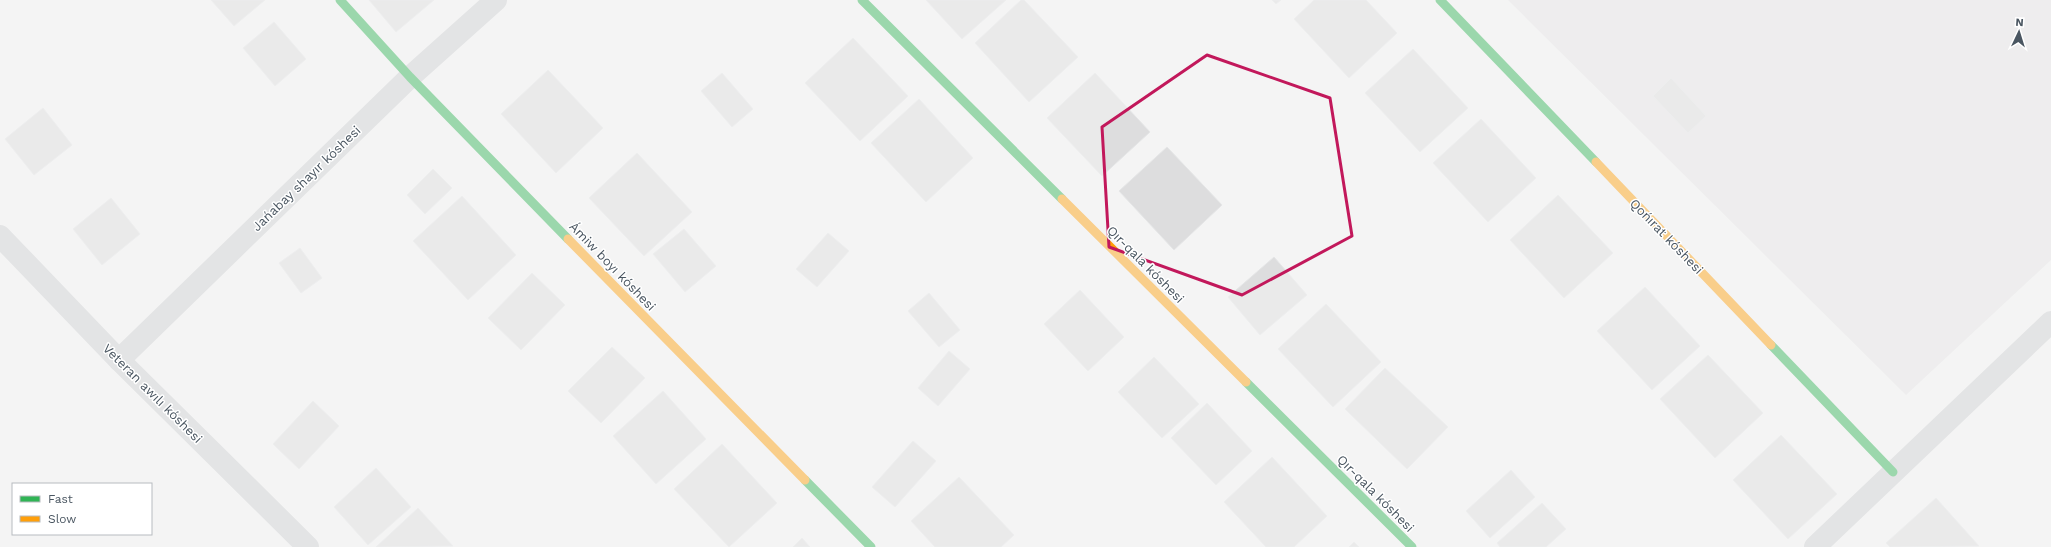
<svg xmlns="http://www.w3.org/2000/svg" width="2051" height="547" viewBox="0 0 2051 547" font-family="'Work Sans',sans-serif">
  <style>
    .education { fill: #e6e5e6 }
    .building { fill: #ddddde; stroke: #e5e6e7 }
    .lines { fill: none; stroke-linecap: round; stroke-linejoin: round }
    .street { stroke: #ced0d2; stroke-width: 22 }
    .fast { stroke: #30b455; stroke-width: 9 }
    .slow { stroke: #ff9f0a; stroke-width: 9 }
    .marked { fill: none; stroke: #c2185b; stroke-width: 3; stroke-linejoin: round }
    .labels { text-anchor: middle; stroke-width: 3; stroke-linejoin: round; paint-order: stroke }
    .street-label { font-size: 13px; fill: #4a5661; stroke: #fff }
  </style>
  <rect width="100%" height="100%" fill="#f4f4f4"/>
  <!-- education -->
  <polygon class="education" points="1508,0 2051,0 2051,260 1906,395"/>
  <!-- building -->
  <g class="building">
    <polygon points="211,0 265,0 234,26"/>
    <polygon points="369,0 434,0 396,32"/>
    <polygon points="926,0 1006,0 962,39"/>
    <polygon points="1021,0 1024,0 1078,57 1029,102 975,43"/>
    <polygon points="1272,0 1281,0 1276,4"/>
    <polygon points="1314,0 1366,0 1397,33 1349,78 1294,19"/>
    <polygon points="274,22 306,59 275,86 243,48"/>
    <polygon points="853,38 908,96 860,141 805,83"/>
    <polygon points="1413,49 1468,108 1420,152 1365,93"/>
    <polygon points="548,70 603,128 556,173 501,114"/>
    <polygon points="722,73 753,109 732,127 701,91"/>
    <polygon points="1095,73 1150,132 1102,176 1047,118"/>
    <polygon points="1671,78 1706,116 1688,133 1653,96"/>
    <polygon points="919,99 973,158 926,202 871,143"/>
    <polygon points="43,108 72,145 34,175 5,139"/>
    <polygon points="1481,119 1536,178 1488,222 1433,163"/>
    <polygon points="1167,147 1222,205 1174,250 1119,191"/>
    <polygon points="637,153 692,212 644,256 589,198"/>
    <polygon points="433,169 452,188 425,214 407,195"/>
    <polygon points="1558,195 1613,253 1564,298 1510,240"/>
    <polygon points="462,196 516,255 468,300 413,241"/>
    <polygon points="111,198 140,234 102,265 73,229"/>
    <polygon points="684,229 716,266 685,292 653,254"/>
    <polygon points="828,233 849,251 817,287 796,269"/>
    <polygon points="300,248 322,278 301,293 279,263"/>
    <polygon points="1274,257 1307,295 1260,335 1228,297"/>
    <polygon points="532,273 565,305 521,350 488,318"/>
    <polygon points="1645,287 1700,346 1652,390 1597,331"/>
    <polygon points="1080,290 1124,337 1088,371 1044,324"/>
    <polygon points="929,293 960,330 939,347 908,311"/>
    <polygon points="1326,304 1381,362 1333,407 1278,349"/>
    <polygon points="612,347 645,378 601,423 568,391"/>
    <polygon points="949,351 970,369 938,406 918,388"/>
    <polygon points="1708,355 1763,413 1715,458 1660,399"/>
    <polygon points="1154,357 1199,404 1162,438 1118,392"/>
    <polygon points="1385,368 1448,427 1407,469 1345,409"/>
    <polygon points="663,391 706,439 656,484 613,436"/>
    <polygon points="313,401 339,426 299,469 273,444"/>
    <polygon points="1207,403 1252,451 1216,485 1171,438"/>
    <polygon points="1781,435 1837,494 1788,539 1733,480"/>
    <polygon points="913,441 936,461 895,507 872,487"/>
    <polygon points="722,444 777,503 729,547 674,489"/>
    <polygon points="1272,457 1327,516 1294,547 1266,547 1224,502"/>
    <polygon points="376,468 411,507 368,545 334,507"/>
    <polygon points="1511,470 1535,497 1490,538 1466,511"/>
    <polygon points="959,477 1014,535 1001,547 935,547 911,521"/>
    <polygon points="1936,498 1979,546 1890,547 1886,543"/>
    <polygon points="1542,503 1566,529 1546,547 1500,547 1497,543"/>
    <polygon points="418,508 453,546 376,547"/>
    <polygon points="802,538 810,547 793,547"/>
    <polygon points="1354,542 1359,547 1349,547"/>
  </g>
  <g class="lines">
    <!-- street -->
    <g class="street">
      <polyline points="0,236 119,360 308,547"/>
      <polyline points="119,360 410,77 496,0"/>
      <polyline points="1815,547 2051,322"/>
    </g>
    <!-- fast -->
    <g class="fast">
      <polyline points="340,0 410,77 568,239"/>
      <polyline points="862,0 1062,199"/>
      <polyline points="1440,0 1596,162"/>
      <polyline points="1771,345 1893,472"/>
      <polyline points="1246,382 1412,547"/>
      <polyline points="805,480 871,547"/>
    </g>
    <!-- slow -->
    <g class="slow">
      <polyline points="1596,162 1771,345"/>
      <polyline points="1062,199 1246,382"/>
      <polyline points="568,239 805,480"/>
    </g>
  </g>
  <!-- marked area -->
  <path d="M0 0H2051V547H0ZM1207,55L1330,98L1352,236L1242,295L1109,247L1102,127Z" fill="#f4f4f4" fill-opacity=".55" fill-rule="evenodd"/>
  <path class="marked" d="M1207,55L1330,98L1352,236L1242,295L1109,247L1102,127Z"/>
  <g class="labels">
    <!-- street labels -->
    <g class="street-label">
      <text transform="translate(306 178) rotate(-44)" y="5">Jańabay shayır kóshesi</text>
      <text transform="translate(1667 236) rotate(46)" y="5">Qońırat kóshesi</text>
      <text transform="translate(1146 264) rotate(45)" y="5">Qır-qala kóshesi</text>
      <text transform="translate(613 266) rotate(46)" y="5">Ámiw boyı kóshesi</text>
      <text transform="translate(153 393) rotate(45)" y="5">Veteran awılı kóshesi</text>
      <text transform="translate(1376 493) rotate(45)" y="5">Qır-qala kóshesi</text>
    </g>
  </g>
  <!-- legend -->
  <rect x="12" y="483" width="140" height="52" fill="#ffffff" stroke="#b7bbc0"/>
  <rect x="20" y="496" width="20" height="6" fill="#30b455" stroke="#b7bbc0"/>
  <text x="48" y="503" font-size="12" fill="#4a5661">Fast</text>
  <rect x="20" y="516" width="20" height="6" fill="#ff9f0a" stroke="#b7bbc0"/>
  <text x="48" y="523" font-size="12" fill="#4a5661">Slow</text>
  <!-- north arrow -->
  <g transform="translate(2019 32) rotate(4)" stroke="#ffffff" stroke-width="3" paint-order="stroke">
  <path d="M0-3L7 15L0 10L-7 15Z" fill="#4a5661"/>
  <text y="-6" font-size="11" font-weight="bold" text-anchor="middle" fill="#4a5661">N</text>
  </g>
</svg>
